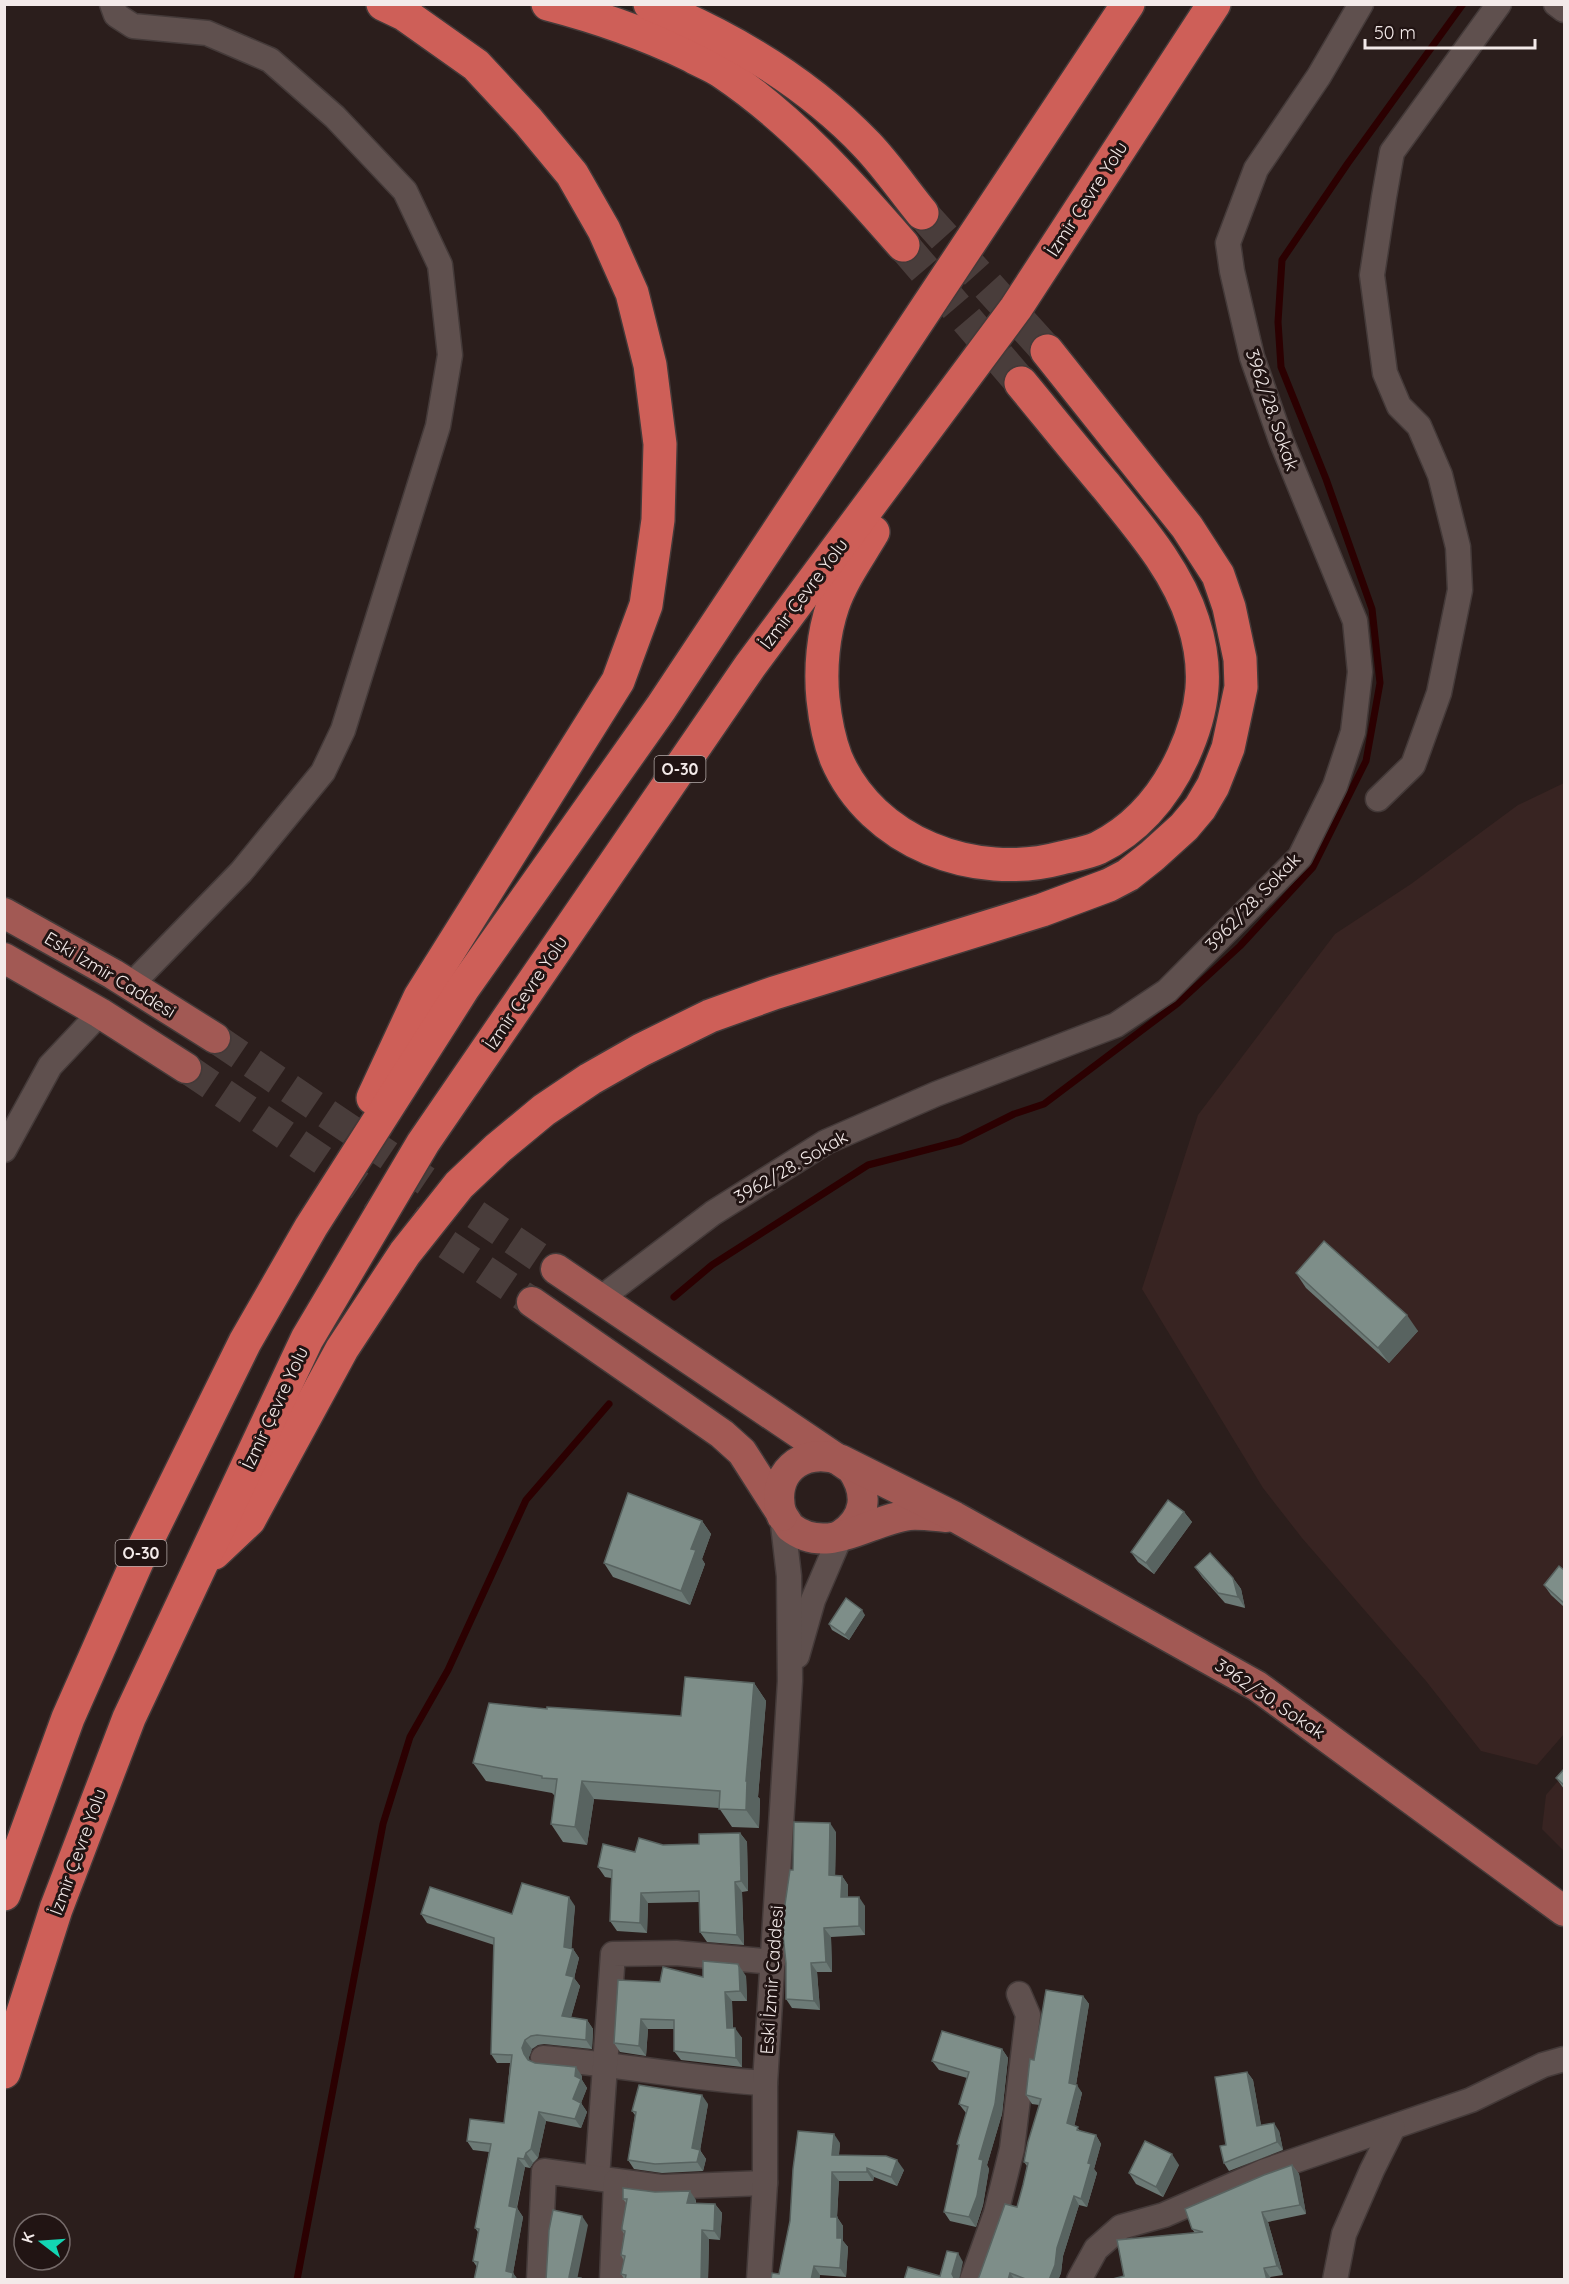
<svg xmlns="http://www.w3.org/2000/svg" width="1569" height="2284" viewBox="0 0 1569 2284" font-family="Quicksand,sans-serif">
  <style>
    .built { fill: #382422 }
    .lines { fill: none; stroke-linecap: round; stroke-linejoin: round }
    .stream { stroke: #2b0001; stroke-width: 7 }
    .major-tunnel { stroke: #493d3b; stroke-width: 30; stroke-dasharray: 30 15; stroke-linecap: butt }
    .highway-tunnel { stroke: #493d3b; stroke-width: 33; stroke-dasharray: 33 16; stroke-linecap: butt }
    .minor-casing { stroke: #443a39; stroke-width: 27 }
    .major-casing { stroke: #443a39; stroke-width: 33 }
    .highway-casing { stroke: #443a39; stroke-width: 36 }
    .minor { stroke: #5f504e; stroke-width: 24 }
    .major { stroke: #a25954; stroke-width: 30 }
    .highway { stroke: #ce5f58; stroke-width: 33 }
    .wall { fill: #6c7a76 }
    .shaded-wall { fill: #586360 }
    .building { fill: #7e8e89; stroke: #586360; stroke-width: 1.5 }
    .labels { text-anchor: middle; stroke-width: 6; stroke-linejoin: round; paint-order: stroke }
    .shield { fill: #211413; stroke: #b4aaa9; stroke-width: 1.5 }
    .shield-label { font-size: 16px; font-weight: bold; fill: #f3eae9 }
    .street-label { font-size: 18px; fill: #f3eae9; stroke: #211413 }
  </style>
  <rect width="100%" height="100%" fill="#2b1e1c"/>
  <!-- built -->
  <g class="built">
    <polygon points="1564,783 1564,1734 1537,1765 1481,1751 1426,1681 1302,1538 1263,1488 1142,1289 1198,1115 1335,934 1411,884 1518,805"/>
    <polygon points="1564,1774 1564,1851 1542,1829 1546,1795"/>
  </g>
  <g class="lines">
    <!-- stream -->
    <g class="stream">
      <polyline points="674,1297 712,1265 868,1165 960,1141 1014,1114 1044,1104 1178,1003 1240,946 1313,867 1366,761 1380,683 1372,609 1326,479 1281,367 1278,322 1282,260 1348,163 1463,4"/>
      <polyline points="297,2280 383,1824 410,1737 448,1670 526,1500 609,1404"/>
    </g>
    <!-- major-tunnel -->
    <g class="major-tunnel">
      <polyline points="215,1038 556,1269"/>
      <polyline points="186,1068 532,1302"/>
    </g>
    <!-- highway-tunnel -->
    <g class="highway-tunnel">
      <polyline points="922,213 1047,351"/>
      <polyline points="903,245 1021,383"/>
    </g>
    <defs>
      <g id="minor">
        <polyline points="112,4 116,15 133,26 207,33 270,60 335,117 405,191 440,265 450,355 438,426 343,730 323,772 241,872 131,985"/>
        <polyline points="1556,4 1564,10"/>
        <polyline points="1378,799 1413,765 1439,693 1460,590 1458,547 1440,475 1419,426 1399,406 1385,373 1372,275 1384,197 1392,152 1499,4"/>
        <polyline points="4,1150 50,1066 100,1013"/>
        <polyline points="601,1298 713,1213 826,1142 936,1094 1116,1025 1167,991 1300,857 1335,786 1353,732 1360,672 1355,621 1281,440 1252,357 1232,271 1228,243 1256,169 1319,76 1361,4"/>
        <polyline points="797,1656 813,1600 841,1535"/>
        <path d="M543,2058C617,2064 691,2079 765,2083"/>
        <polyline points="597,2178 613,1954 676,1953 773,1962"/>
        <polyline points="539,2280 544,2171 661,2187 765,2183"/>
        <polyline points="612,2280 616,2181"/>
        <polyline points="759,2280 765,2183 765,2083 790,1681 789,1576 782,1516"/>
        <polyline points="972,2280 996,2213 1012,2149 1028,2015 1019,1994"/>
        <polyline points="1079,2280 1096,2249 1121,2227 1164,2215 1265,2171 1471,2100 1543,2065 1564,2059"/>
        <polyline points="1335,2280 1344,2234 1372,2170 1393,2128"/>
      </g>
      <g id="major">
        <polyline points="4,913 113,974 215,1038"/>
        <polyline points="4,958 100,1013 186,1068"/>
        <path d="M556,1269L852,1469C869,1494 866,1518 841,1535"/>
        <path d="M532,1302L722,1434L742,1452L790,1527C828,1557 868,1520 909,1515C921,1514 934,1516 946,1517"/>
        <path d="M782,1516C769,1474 801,1446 841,1460L955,1517L1257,1686L1564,1911"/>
      </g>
      <g id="highway">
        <path d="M548,4C598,17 644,33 690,55C700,61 712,65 722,72C792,119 848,182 903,245"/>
        <path d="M650,4C731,37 807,82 867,145C887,166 904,191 922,213"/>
        <path d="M873,532C859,556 842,579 833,605C823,634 820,669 823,699C825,718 829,740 836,758C872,843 975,881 1061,858C1073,855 1087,853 1098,848C1138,828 1165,795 1183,756C1204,710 1209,670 1193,621C1177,570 1139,527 1106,486C1077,452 1049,417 1021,383"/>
        <polyline points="373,1098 420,997 618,681 646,605 658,520 660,444 650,365 632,293 604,230 572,174 528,121 476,65 404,14 383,4"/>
        <polyline points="214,1553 249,1520 342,1349 405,1253 459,1185 497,1149 544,1110 590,1079 641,1050 710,1016 774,993 1042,910 1109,885 1128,875 1152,856 1184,827 1200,808 1213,786 1228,748 1241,687 1240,659 1229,607 1218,575 1187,527 1047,351"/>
        <polyline points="4,1894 68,1718 140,1555 245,1342 311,1227 464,987 661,708 1128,4"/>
        <polyline points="4,2072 56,1909 129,1718 307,1339 423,1143 750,666 1016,308 1214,4"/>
      </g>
    </defs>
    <!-- minor casing -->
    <use href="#minor" class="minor-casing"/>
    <!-- major casing -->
    <use href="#major" class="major-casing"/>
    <!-- highway casing -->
    <use href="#highway" class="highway-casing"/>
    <!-- minor -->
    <use href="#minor" class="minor"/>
    <!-- major -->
    <use href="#major" class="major"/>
    <!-- highway -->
    <use href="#highway" class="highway"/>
  </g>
  <!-- wall -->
  <g class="wall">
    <polygon points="1296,1273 1418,1331 1389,1363 1306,1288"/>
    <polygon points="1184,1512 1192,1522 1154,1574 1138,1562 1131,1552"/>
    <polygon points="702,1521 711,1534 702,1559 705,1564 690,1605 613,1577 604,1563"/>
    <polygon points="1195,1567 1233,1578 1241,1589 1245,1608 1225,1603 1202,1577"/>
    <polygon points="1564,1570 1564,1607 1551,1595 1544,1585"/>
    <polygon points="865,1615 849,1640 832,1630 829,1624"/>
    <polygon points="754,1683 766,1701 758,1797 760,1799 759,1828 732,1827 719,1808 594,1799 587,1845 563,1842 551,1824 555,1796 552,1793 486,1781 473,1763 547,1709 681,1716"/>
    <polygon points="1564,1769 1564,1789 1556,1778"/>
    <polygon points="836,1832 835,1875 842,1876 848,1885 848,1897 865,1906 865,1935 831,1937 832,1972 817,1972 820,2010 792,2008 786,1999 793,1870"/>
    <polygon points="740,1833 747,1842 748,1891 742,1892 744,1945 707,1942 700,1932 700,1902 648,1903 647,1933 617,1931 610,1921 611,1878 605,1877 598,1867 635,1852 663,1845 699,1844"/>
    <polygon points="575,1906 571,1949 573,1949 579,1958 574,1978 580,1986 571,2017 587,2020 593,2029 592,2049 544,2044 538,2045 532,2049 529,2057 529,2061 535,2063 582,2076 582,2080 587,2088 581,2103 587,2112 581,2128 546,2121 538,2158 533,2163 530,2168 525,2167 517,2208 523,2217 513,2273 518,2280 474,2280 477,2267 473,2261 478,2232 475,2228 489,2152 473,2150 467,2141 504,2123 510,2063 497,2063 491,2054 494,1945 427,1923 421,1914 512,1914"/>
    <polygon points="746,1976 747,2001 732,2001 733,2028 742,2038 742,2067 681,2060 674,2051 674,2029 648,2029 646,2056 620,2052 614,2043 660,1982 703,1977"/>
    <polygon points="1083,1996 1089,2004 1076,2085 1082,2093 1074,2126 1081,2131 1096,2135 1101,2144 1094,2169 1097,2173 1087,2207 1079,2205 1063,2256 1061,2273 1058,2280 977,2280 1017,2207 1023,2185 1027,2166 1024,2162 1039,2105 1032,2104 1026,2095 1034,2060"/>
    <polygon points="1002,2049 1008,2058 1002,2114 987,2165 989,2169 983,2205 976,2227 950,2221 944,2212 959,2146 957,2144 966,2113 959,2104 967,2078 939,2070 932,2061"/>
    <polygon points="1247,2072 1253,2080 1261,2126 1279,2131 1283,2150 1229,2171 1224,2163 1226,2145"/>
    <polygon points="708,2104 700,2150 706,2159 703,2171 662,2173 634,2169 628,2160 635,2115 632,2111"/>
    <polygon points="840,2143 839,2155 904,2170 897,2186 874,2177 873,2181 839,2181 837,2217 843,2226 843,2241 848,2247 846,2277 820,2275 819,2280 771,2280 779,2274"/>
    <polygon points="1179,2165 1163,2197 1136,2184 1129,2173"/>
    <polygon points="1292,2165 1299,2174 1306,2214 1268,2222 1283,2275 1270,2277 1271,2280 1109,2280 1124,2276 1195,2233 1192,2229"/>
    <polygon points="623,2199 696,2200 696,2203 715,2204 722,2213 720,2240 709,2239 708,2280 625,2280 621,2274 624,2261 621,2255 624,2234 622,2230 626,2203"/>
  </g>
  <!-- shaded-wall -->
  <g class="shaded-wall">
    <polygon points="1407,1315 1418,1331 1389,1363 1378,1348"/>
    <polygon points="1184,1512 1192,1522 1154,1574 1146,1563"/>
    <polygon points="702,1521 711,1534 702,1559 705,1564 690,1605 681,1591 691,1549"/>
    <polygon points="1233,1578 1241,1589 1245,1608 1238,1597"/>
    <polygon points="862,1610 865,1615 849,1640 845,1635"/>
    <polygon points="754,1683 766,1701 758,1797 760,1799 759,1828 746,1810 746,1781"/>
    <polygon points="582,1781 594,1799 587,1845 575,1827"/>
    <polygon points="830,1823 836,1832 835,1884 829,1875"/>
    <polygon points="740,1833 747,1842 748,1891 741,1881"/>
    <polygon points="842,1876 848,1885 848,1906 841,1897"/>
    <polygon points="735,1882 742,1892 744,1945 737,1935"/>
    <polygon points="641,1893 648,1903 647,1933 640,1923"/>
    <polygon points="569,1897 575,1906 571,1956 564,1947"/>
    <polygon points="859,1897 865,1906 865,1935 859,1926"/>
    <polygon points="824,1928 831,1937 832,1972 826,1962"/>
    <polygon points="573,1949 579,1958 574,1978 580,1986 569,2025 562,2016 566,1975"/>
    <polygon points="811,1963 817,1972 820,2010 814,2001"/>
    <polygon points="738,1964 746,1976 747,2001 740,1991"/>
    <polygon points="725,1992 732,2001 733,2038 727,2028"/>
    <polygon points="1083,1996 1089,2004 1075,2091 1069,2083"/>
    <polygon points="641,2019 648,2029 646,2056 639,2046"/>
    <polygon points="587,2020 593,2029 592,2049 586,2040"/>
    <polygon points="735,2028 742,2038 742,2067 736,2058"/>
    <polygon points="525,2040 532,2049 529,2057 530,2063 524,2054 522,2048"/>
    <polygon points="1002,2049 1008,2058 1002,2114 987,2165 989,2169 983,2205 976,2227 969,2217 979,2159"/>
    <polygon points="576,2067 582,2076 582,2080 587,2088 581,2103 587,2112 581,2128 575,2119 573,2099"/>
    <polygon points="1247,2072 1253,2080 1263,2135 1257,2126"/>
    <polygon points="1077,2085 1082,2093 1073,2132 1067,2123"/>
    <polygon points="702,2095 708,2104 700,2151 706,2159 703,2171 697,2162 692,2148"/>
    <polygon points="539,2112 546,2121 538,2158 531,2149"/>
    <polygon points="1274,2123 1279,2131 1283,2150 1277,2142"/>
    <polygon points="834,2134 840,2143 838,2164 832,2155"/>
    <polygon points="1096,2135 1101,2144 1094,2169 1097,2173 1087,2207 1081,2199 1088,2163"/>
    <polygon points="526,2153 533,2163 530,2168 524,2159"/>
    <polygon points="1172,2154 1179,2165 1163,2197 1156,2187"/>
    <polygon points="518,2158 525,2167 515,2215 509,2206"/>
    <polygon points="897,2160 904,2170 897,2186 891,2177"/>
    <polygon points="1292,2165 1299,2174 1306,2214 1300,2205"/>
    <polygon points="867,2168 874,2177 873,2181 867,2172"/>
    <polygon points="832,2172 839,2181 837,2217 843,2226 843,2241 848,2247 846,2277 840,2268 837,2238 831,2217"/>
    <polygon points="690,2191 696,2200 694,2212 687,2203"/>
    <polygon points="1074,2196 1079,2205 1063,2256 1061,2273 1058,2280 1049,2280 1057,2248"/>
    <polygon points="715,2204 722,2213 720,2240 714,2231"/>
    <polygon points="517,2208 523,2217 513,2273 518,2280 512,2280 506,2271"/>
    <polygon points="1262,2212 1268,2222 1283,2275 1277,2266"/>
    <polygon points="582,2216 588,2225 577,2280 569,2277"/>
    <polygon points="702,2230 709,2239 708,2280 701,2280"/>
    <polygon points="958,2253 963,2262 959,2280 955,2280 952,2274"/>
    <polygon points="814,2266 820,2275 819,2280 811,2280"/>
    <polygon points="1264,2268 1270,2277 1271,2280 1267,2280"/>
    <polygon points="1010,2273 1015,2280 1008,2280"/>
  </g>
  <!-- building -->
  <g class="building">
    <polygon points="1324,1241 1407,1315 1378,1348 1296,1273"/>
    <polygon points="628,1493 702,1521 691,1549 696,1550 681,1591 604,1563"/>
    <polygon points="1168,1500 1184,1512 1146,1563 1131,1552"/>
    <polygon points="1210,1553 1233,1578 1238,1597 1218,1593 1195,1567"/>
    <polygon points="1559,1566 1564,1570 1564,1603 1544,1585"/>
    <polygon points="846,1598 862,1610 845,1635 829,1624"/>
    <polygon points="685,1677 754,1683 746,1781 747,1781 746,1810 719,1809 720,1791 582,1781 575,1827 551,1824 557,1779 542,1778 542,1776 473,1763 489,1703 547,1709 547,1707 681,1716"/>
    <polygon points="1564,1769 1564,1785 1556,1778"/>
    <polygon points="794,1822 830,1823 829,1875 842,1876 841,1897 859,1897 859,1926 824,1928 826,1962 811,1963 814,2001 786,1999 786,1963 782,1925 790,1870 793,1870"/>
    <polygon points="740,1833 741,1881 735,1882 737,1935 700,1932 699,1891 641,1893 640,1923 610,1921 612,1870 598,1867 603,1844 635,1852 639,1838 663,1845 699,1844 699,1834"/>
    <polygon points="522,1883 569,1897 564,1947 573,1949 566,1975 574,1977 562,2016 587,2020 586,2040 537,2035 531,2036 525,2040 522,2048 524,2054 528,2060 535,2063 576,2067 575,2076 581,2079 573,2099 581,2103 575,2119 539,2112 531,2149 526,2153 524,2159 518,2158 509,2206 517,2208 506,2271 513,2273 512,2280 474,2280 478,2262 473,2261 479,2229 475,2228 491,2144 467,2141 470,2119 504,2123 512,2055 491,2054 494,1938 421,1914 430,1887 512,1914"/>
    <polygon points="703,1961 738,1964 739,1967 740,1991 725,1992 727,2028 735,2028 736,2058 674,2051 674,2020 641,2019 639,2046 614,2043 618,1980 660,1982 663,1967 703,1977"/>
    <polygon points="1046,1990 1083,1996 1069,2083 1077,2085 1067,2123 1078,2127 1077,2130 1096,2135 1088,2163 1091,2164 1081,2199 1074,2196 1057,2248 1055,2265 1049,2280 1028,2280 1010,2273 1008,2280 977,2280 979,2277 1005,2204 1017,2207 1023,2185 1028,2163 1024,2162 1028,2142 1041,2099 1026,2095 1030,2059 1034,2060"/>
    <polygon points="942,2031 1002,2049 995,2104 979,2159 983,2160 977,2196 969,2217 944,2212 959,2145 957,2144 968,2107 959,2104 969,2072 932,2061"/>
    <polygon points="1247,2072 1257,2126 1274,2123 1277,2142 1224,2163 1220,2146 1226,2145 1215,2077"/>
    <polygon points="639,2085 702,2095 692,2148 700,2150 697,2162 655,2164 628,2160 636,2112 632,2111"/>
    <polygon points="798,2131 834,2134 832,2155 886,2156 897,2160 891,2177 867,2168 867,2172 832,2172 831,2217 837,2217 837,2238 842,2238 840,2268 814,2266 811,2280 771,2280 772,2273 779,2274 790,2221 793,2169"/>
    <polygon points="1145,2141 1172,2154 1156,2187 1129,2173"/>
    <polygon points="1292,2165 1300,2205 1262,2212 1277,2266 1264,2268 1267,2280 1109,2280 1124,2276 1117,2240 1203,2232 1192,2229 1185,2209 1264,2175"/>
    <polygon points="623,2188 655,2192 690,2191 687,2203 715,2204 714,2231 702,2230 701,2280 625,2280 626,2275 621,2274 625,2256 621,2255 625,2231 622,2230 622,2227 627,2199 623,2199"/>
    <polygon points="553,2210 582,2216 569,2277 581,2278 581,2280 546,2280 549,2230"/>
    <polygon points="947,2251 958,2253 952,2274 955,2280 904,2280 908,2267 940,2276"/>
  </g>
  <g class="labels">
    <!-- shield labels -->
    <g class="shield">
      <rect x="654.5" y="756" width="51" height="26" rx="4.5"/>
      <rect x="115.5" y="1540" width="51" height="26" rx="4.5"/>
    </g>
    <g class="shield-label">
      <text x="680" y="775">O-30</text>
      <text x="141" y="1559">O-30</text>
    </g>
    <!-- street labels -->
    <g class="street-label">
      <text transform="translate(1087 199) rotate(-57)" y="6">İzmir Çevre Yolu</text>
      <text transform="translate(1272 410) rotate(71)" y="6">3962/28. Sokak</text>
      <text transform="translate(804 594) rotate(-53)" y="6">İzmir Çevre Yolu</text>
      <text transform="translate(1253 902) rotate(-46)" y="6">3962/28. Sokak</text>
      <text transform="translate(110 975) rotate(31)" y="6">Eski İzmir Caddesi</text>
      <text transform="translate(526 993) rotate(-56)" y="6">İzmir Çevre Yolu</text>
      <text transform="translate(791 1167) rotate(-30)" y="6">3962/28. Sokak</text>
      <text transform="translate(275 1408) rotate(-65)" y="6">İzmir Çevre Yolu</text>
      <text transform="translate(1270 1699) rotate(34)" y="6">3962/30. Sokak</text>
      <text transform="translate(78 1852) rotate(-70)" y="6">İzmir Çevre Yolu</text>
      <text transform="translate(772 1980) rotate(-86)" y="6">Eski İzmir Caddesi</text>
    </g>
  </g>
  <!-- border -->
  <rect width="1569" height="2284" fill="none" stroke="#f3eae9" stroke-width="12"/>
  <!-- north arrow -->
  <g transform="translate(42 2242) rotate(287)"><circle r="28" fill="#211413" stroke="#756a69" stroke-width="1.5"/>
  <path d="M0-4.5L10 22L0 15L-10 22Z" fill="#13d5b3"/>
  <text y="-9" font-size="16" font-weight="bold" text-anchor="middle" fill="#f3eae9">K</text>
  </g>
  <!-- scale -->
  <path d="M1365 39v9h170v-9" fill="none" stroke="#f3eae9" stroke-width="3"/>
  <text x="1374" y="39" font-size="18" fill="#f3eae9" stroke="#211413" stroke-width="4.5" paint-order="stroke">50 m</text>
</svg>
